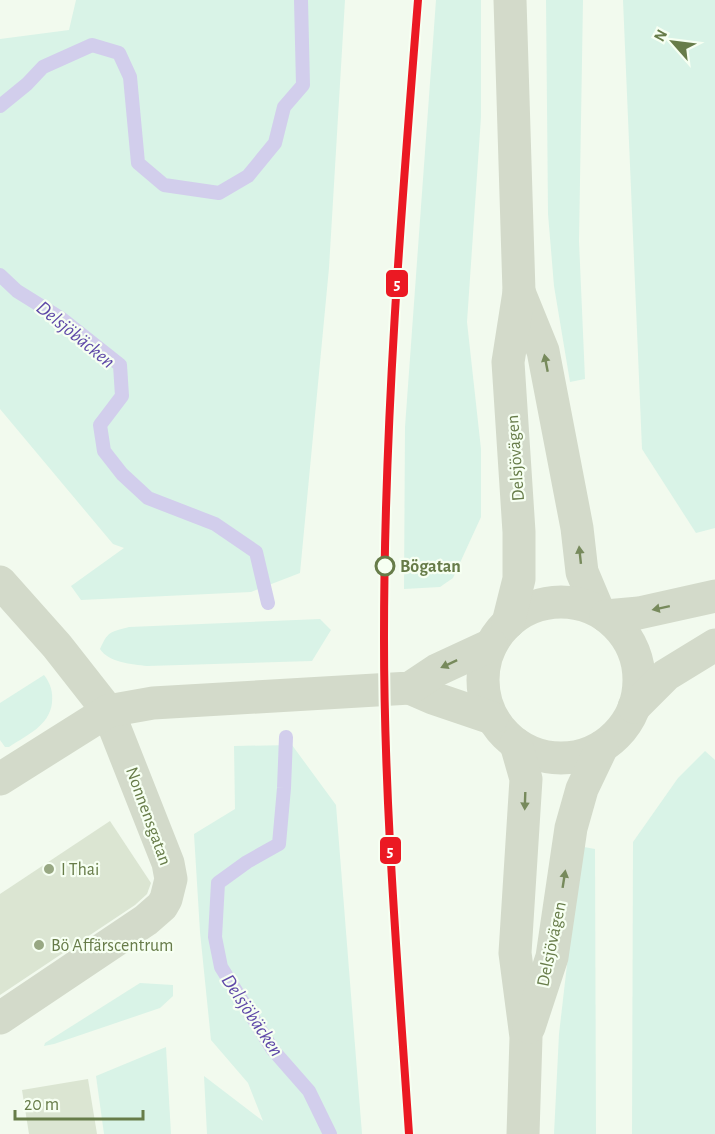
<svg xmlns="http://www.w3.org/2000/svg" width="715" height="1134" viewBox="0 0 715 1134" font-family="'Alegreya Sans',sans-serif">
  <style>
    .green { fill: #d9f3e7 }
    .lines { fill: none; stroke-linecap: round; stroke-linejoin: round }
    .stream { stroke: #d2ceec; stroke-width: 14 }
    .building { fill: #dbe5d2 }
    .minor { stroke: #d3daca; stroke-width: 33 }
    .tram-1-casing { stroke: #f6fff2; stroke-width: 12 }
    .tram-1 { stroke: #eb1923; stroke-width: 8 }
    .oneway { fill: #778a5c }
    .stop-dot { fill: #f6fff2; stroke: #677c49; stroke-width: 3 }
    .poi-dot { fill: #98a883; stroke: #f6fff2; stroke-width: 2 }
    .labels { text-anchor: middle; stroke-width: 4.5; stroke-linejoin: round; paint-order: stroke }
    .street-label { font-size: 18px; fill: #677c49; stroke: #f6fff2 }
    .stop-label { font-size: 18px; font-weight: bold; fill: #677c49; stroke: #f6fff2; text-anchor: start }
    .poi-label { font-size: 18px; fill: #677c49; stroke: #f6fff2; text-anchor: start }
    .water-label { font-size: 20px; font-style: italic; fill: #5f48a8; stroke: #f6fff2 }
    .line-badge { stroke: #f6fff2; stroke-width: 2 }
    .badge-label { font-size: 16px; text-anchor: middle; font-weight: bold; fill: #fff }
  </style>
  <rect width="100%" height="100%" fill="#f2faee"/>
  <!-- green -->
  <g class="green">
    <polygon points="76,0 345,0 329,268 300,573 251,592 81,600 71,586 124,548 113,544 0,409 0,39 69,30"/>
    <polygon points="436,0 481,0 481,117 467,322 481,449 481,517 453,578 440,587 404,589 405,427"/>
    <polygon points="546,0 583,0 579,241 585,379 570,382 554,286 548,214"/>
    <polygon points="623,0 715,0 715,528 696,533 642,449"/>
    <path d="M320,619L331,630L312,661L147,666C132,664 109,663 100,649C108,632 109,632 129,627Z"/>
    <path d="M44,675C51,684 53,692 52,703C49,726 27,735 9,747H5L0,740V703Z"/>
    <polygon points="292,745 336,805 362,1134 207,1134 204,1076 263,1121 248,1083 211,1040 200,932 194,834 235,809 234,746"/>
    <polygon points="705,751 715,760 715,1134 632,1134 633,842 678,778"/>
    <polygon points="584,847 595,849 596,1134 554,1134 559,1034 574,904"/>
    <polygon points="140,983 173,985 173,996 160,1008 54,1044 44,1046 45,1043"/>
    <polygon points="166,1047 171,1134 104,1134 96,1076"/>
  </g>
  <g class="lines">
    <!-- stream -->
    <g class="stream">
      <polyline points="0,106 27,84 43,67 92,45 119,53 130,77 138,163 164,185 219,193 248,176 275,143 284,107 303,85 301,0"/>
      <polyline points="0,275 17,291 62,319 120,365 122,396 100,425 104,451 122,474 148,498 215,524 256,552 268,603"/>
      <polyline points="286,737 284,788 279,844 247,862 218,883 215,937 221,967 273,1050 309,1091 330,1134"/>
    </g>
  </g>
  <!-- building -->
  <g class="building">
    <polygon points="110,821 151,883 147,894 135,905 0,995 0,894"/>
    <polygon points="88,1079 97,1134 29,1134 22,1090"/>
  </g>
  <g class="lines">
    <!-- minor -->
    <g class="minor">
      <polyline points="519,292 543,351 577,528 582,572 598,610"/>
      <polyline points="0,582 57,646 108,711 168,863 171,879 166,899 162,906 146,920 0,1018"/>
      <circle cx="561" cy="680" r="78"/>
      <polyline points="606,616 639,613 715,596"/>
      <polyline points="508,623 519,579 519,532 508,362 519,292 510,0"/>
      <polyline points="410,688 433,698 492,718"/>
      <polyline points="634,707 666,675 715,645"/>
      <polyline points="516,744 526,779 515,953 526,1037 523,1134"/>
      <polyline points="0,779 108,711 153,703 410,688 437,670 491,645"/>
      <polyline points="529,1027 552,957 571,828 582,789 602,747"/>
    </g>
    <defs>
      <path id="tram-1" d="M409,1134C398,969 384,804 384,638C384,425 401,212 418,0"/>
    </defs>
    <!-- tram-1 casing -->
    <use href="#tram-1" class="tram-1-casing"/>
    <!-- tram-1 -->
    <use href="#tram-1" class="tram-1"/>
  </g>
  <!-- one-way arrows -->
  <defs><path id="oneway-solid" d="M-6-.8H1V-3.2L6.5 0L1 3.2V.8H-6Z" transform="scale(1.5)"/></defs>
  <g class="oneway">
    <use href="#oneway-solid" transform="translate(546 363) rotate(-101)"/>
    <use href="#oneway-solid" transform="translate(580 555) rotate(-96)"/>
    <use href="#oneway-solid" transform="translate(661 608) rotate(168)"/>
    <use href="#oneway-solid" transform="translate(449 664) rotate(155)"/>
    <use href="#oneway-solid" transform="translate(525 801) rotate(92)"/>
    <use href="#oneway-solid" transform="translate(564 879) rotate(-81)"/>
  </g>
  <!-- markers -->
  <circle class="stop-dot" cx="385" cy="566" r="9"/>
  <g class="poi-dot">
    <circle cx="49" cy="869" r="6"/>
    <circle cx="39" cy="945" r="6"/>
  </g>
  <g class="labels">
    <!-- street labels -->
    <g class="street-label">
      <text transform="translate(515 458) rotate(-94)" y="6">Delsjövägen</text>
      <text transform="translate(149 816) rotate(70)" y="6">Nonnensgatan</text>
      <text transform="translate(551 944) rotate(-78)" y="6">Delsjövägen</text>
    </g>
    <!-- stop labels -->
    <g class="stop-label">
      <text x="400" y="572">Bögatan</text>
    </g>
    <!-- poi labels -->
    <g class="poi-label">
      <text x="61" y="875">I Thai</text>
      <text x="51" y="951">Bö Affärscentrum</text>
    </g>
    <!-- water labels -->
    <g class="water-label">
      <text transform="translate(76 334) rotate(39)" y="7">Delsjöbäcken</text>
      <text transform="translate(253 1015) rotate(56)" y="7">Delsjöbäcken</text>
    </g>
  </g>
  <g class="line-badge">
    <rect x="385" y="269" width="24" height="29" rx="6" fill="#eb1923"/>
    <rect x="379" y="836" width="23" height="29" rx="6" fill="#eb1923"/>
  </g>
  <g class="badge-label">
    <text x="397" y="289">5</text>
    <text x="390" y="856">5</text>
  </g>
  <!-- north arrow -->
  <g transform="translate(673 42) rotate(298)" stroke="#f6fff2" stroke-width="4.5" paint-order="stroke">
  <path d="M0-4.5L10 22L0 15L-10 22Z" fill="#677c49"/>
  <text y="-9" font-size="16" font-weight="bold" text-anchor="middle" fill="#677c49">N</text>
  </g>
  <!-- scale -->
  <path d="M15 1110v9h128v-9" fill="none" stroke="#677c49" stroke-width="3"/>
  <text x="24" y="1110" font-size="18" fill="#677c49" stroke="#f6fff2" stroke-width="4.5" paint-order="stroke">20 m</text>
</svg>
